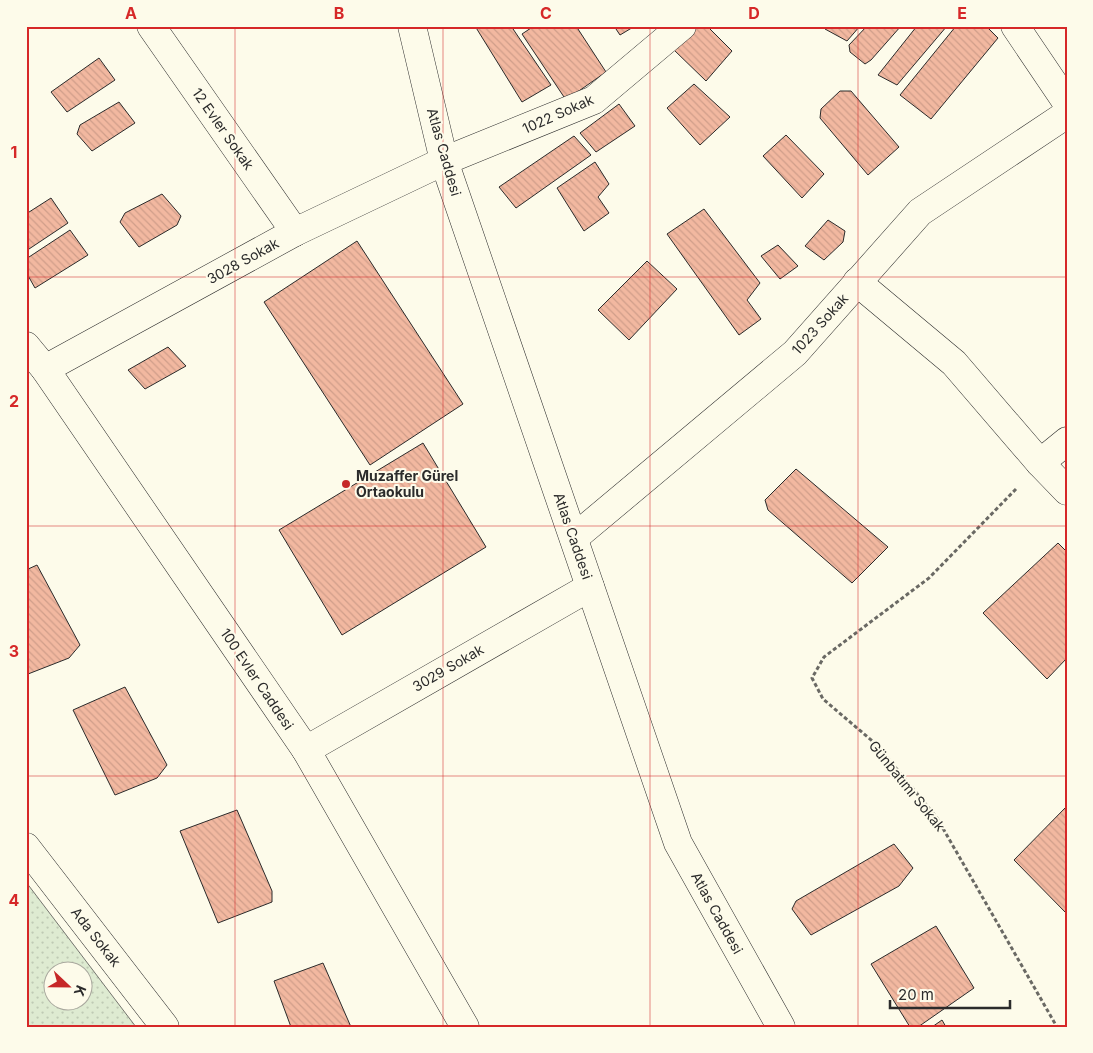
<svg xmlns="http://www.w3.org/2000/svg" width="1093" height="1053" viewBox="0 0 1093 1053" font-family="Inter,sans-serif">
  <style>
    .park { fill: url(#park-dots); stroke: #74746e; fill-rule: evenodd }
    .building { fill: url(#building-back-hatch); stroke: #2b2b2b }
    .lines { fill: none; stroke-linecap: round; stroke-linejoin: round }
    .minor-casing { stroke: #2b2b2b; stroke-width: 29 }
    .path { stroke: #6a6964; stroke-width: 3; stroke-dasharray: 4 2.5; stroke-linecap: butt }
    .minor { stroke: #fdfbea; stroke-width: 28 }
    .grid { fill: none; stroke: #d62828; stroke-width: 1; stroke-opacity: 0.55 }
    .poi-dot { fill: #c62828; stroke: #fdfbea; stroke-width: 2 }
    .labels { text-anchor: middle; stroke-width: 4; stroke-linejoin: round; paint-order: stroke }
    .street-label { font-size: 14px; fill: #2b2b2b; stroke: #fdfbea }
    .poi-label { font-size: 14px; font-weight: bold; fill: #2b2b2b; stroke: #fdfbea; text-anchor: start }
    .neatline { fill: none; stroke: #d62828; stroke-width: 2 }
    .grid-label { font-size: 16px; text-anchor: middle; font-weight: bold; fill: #d62828 }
  </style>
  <defs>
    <pattern id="park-dots" width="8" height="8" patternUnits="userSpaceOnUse" patternTransform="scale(1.25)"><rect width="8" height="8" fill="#deebd1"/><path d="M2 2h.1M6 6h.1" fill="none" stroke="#bfcab4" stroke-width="1.8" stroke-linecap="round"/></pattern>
    <pattern id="building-back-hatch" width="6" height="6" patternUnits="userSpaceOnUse" patternTransform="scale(1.25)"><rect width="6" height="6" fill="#f2b8a0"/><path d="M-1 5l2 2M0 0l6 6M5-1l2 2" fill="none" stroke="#d09e8a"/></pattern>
  </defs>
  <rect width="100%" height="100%" fill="#fdfbea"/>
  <!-- park -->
  <path class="park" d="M26,882L136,1027H26ZM52,970H82V1000H52Z"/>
  <!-- building -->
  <g class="building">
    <polygon points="475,26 511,26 551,85 522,102"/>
    <polygon points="534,26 576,26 606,72 566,100 522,34"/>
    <polygon points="614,26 635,26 620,35"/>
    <polygon points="699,26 707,26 732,51 706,81 673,49"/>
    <polygon points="827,26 860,26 847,41 825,29"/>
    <polygon points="867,26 901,26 871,60 865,64 850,52 849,45"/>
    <polygon points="917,26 947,26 897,85 878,75"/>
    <polygon points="956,26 986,26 998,38 931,119 900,95"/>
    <polygon points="99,58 115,80 67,112 51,92"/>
    <polygon points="694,84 730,117 700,145 667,108"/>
    <polygon points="840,91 851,91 899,147 868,175 820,118 821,109"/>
    <polygon points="119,102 135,123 92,151 77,134 80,125"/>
    <polygon points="619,104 635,126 596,152 580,133"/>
    <polygon points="786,135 824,174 802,198 763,156"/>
    <polygon points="574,136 591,155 516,208 499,187"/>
    <polygon points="595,162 609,184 598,197 609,213 584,231 557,188"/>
    <polygon points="162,194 181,216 177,225 139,247 120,222 125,213"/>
    <polygon points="51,198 68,223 26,251 26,214"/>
    <polygon points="704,209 760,283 747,300 761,319 739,335 667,234"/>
    <polygon points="828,220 845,231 843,242 824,260 805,246"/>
    <polygon points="70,230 88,255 35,288 26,272 26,259"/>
    <polygon points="357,241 463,404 370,465 264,302"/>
    <polygon points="778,245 798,266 780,279 761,256"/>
    <polygon points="647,261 677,289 629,340 598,310"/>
    <polygon points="168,347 186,366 145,389 128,370"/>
    <polygon points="423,443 486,547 342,635 279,530"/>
    <polygon points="796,469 888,547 852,583 768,510 765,500"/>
    <polygon points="1058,543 1067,552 1067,658 1047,679 983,613"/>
    <polygon points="37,565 80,645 69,658 28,674 26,670 26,570"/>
    <polygon points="125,687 167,765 157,778 115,795 73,710"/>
    <polygon points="1067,806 1067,914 1014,860"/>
    <polygon points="237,810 272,891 272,902 218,923 180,831"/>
    <polygon points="894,844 913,868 899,886 811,935 792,909 796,901"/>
    <polygon points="936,926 974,988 918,1027 910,1027 871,964"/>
    <polygon points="323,963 351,1027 291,1027 274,981"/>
    <polygon points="942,1020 946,1027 932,1027"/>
  </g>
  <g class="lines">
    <defs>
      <g id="minor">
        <polyline points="151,26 295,232"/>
        <polyline points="412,26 444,161 678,843 781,1027"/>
        <polyline points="1015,26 1067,103"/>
        <polyline points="857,282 954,363 1040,463 1067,491"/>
        <polyline points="26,346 45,369 306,750 465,1027"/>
        <polyline points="45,369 295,232 444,161 594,100 682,26"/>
        <polyline points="1040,463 1067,441"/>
        <polyline points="574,538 795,353 920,212 1067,114"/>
        <polyline points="306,750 590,587"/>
        <polyline points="26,847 165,1027"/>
      </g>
    </defs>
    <!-- minor casing -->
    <use href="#minor" class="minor-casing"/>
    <!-- path -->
    <polyline class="path" points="1016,489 929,578 824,657 812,678 823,699 877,745 937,818 1057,1027"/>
    <!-- minor -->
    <use href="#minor" class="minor"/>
  </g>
  <!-- grid -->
  <path class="grid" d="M235,26V1027M443,26V1027M650,26V1027M858,26V1027M26,277H1067M26,526H1067M26,776H1067"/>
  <!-- markers -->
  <circle class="poi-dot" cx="346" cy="484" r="5"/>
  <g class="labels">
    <!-- street labels -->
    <g class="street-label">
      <text transform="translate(558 114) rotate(-24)" y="5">1022 Sokak</text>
      <text transform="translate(223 129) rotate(55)" y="5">12 Evler Sokak</text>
      <text transform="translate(444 152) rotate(74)" y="5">Atlas Caddesi</text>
      <text transform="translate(243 261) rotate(-29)" y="5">3028 Sokak</text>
      <text transform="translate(820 324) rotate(-48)" y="5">1023 Sokak</text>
      <text transform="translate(573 536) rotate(71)" y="5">Atlas Caddesi</text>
      <text transform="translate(448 668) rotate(-30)" y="5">3029 Sokak</text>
      <text transform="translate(257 679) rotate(56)" y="5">100 Evler Caddesi</text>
      <text transform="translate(907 786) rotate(51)" y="5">Günbatımı Sokak</text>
      <text transform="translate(717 913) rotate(61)" y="5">Atlas Caddesi</text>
      <text transform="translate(96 937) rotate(52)" y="5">Ada Sokak</text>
    </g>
    <!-- poi labels -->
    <g class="poi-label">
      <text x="356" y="481">Muzaffer Gürel<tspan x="356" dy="16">Ortaokulu</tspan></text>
    </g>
  </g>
  <!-- border -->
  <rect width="1093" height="1053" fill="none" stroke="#fdfbea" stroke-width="55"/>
  <!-- north arrow -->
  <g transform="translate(68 986) rotate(112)"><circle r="24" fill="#fdfbea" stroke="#a9a89e"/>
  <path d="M0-4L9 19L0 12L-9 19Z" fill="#c62828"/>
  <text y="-8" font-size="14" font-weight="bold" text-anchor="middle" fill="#2b2b2b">K</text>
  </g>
  <!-- scale -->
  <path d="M890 1000v8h120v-8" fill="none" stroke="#2b2b2b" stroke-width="2.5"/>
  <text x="898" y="1000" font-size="15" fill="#2b2b2b" stroke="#fdfbea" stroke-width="4" paint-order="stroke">20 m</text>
  <rect x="28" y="28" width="1038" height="998" class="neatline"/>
  <g class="grid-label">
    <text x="131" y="19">A</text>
    <text x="339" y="19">B</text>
    <text x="546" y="19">C</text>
    <text x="754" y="19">D</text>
    <text x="962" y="19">E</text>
    <text x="14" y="158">1</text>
    <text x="14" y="407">2</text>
    <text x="14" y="657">3</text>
    <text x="14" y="906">4</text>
  </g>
</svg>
